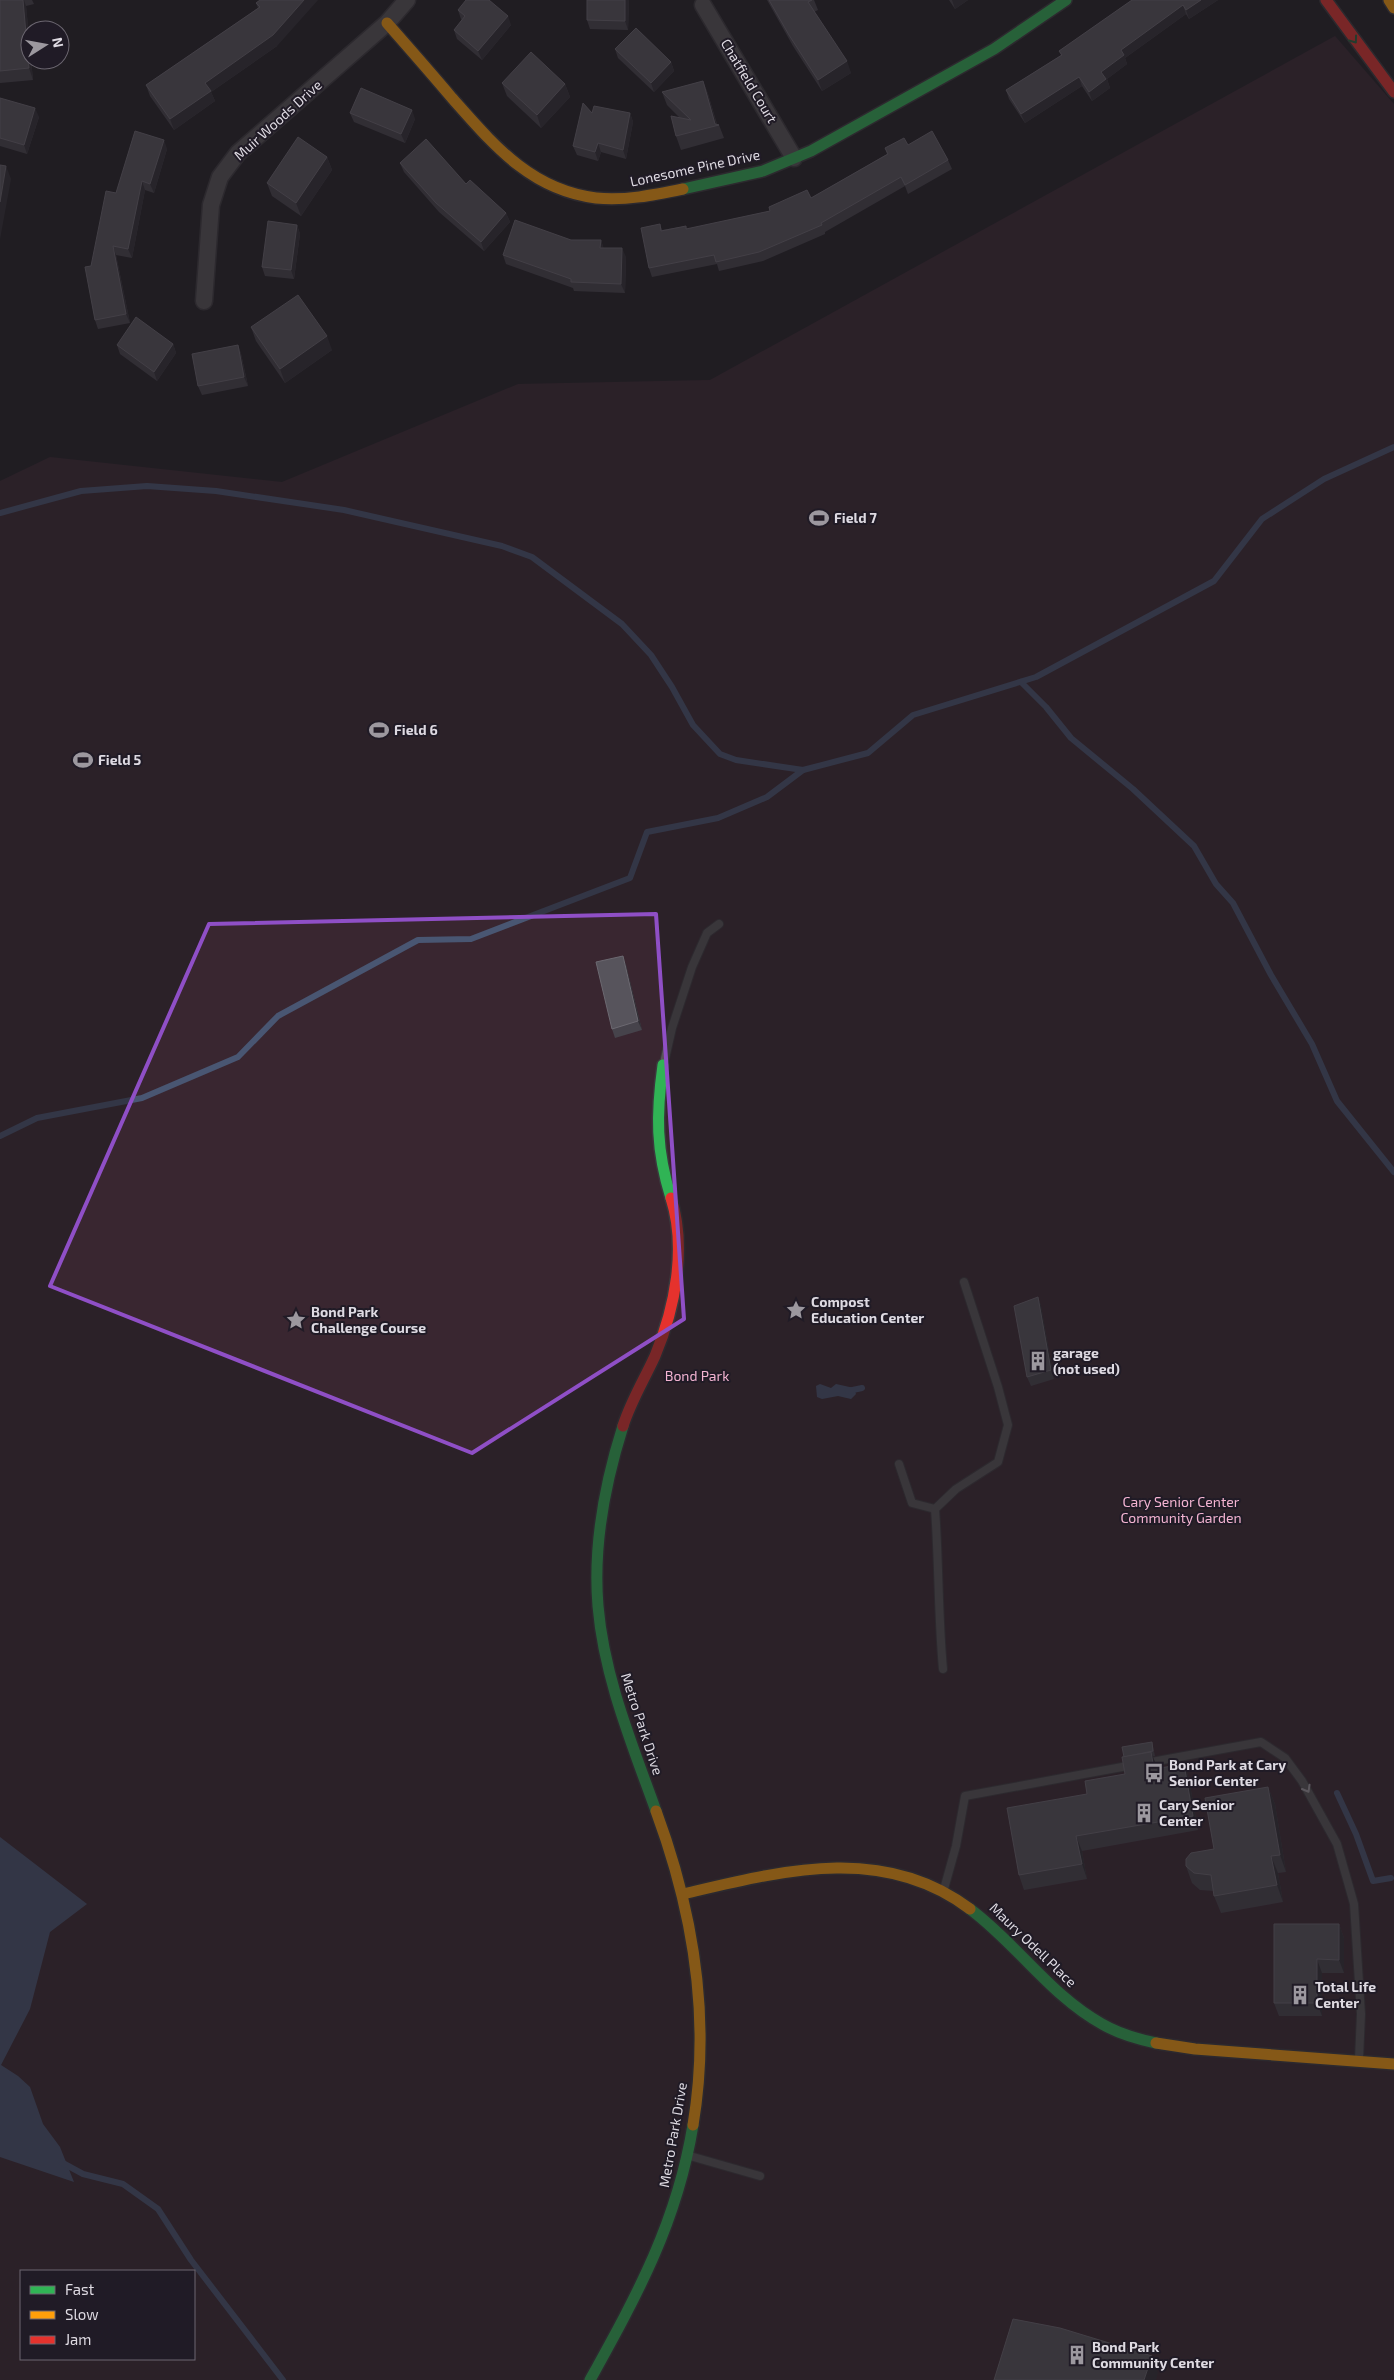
<svg xmlns="http://www.w3.org/2000/svg" width="1394" height="2380" viewBox="0 0 1394 2380" font-family="'Exo 2',sans-serif">
  <style>
    .green { fill: #392630; fill-rule: evenodd }
    .water { fill: #495672 }
    .lines { fill: none; stroke-linecap: round; stroke-linejoin: round }
    .stream { stroke: #495672; stroke-width: 6 }
    .lane-casing { stroke: #3b393d; stroke-width: 10 }
    .street-casing { stroke: #3b393d; stroke-width: 19 }
    .fast-casing { stroke: #3b393d; stroke-width: 14 }
    .slow-casing { stroke: #3b393d; stroke-width: 14 }
    .jam-casing { stroke: #3b393d; stroke-width: 14 }
    .lane { stroke: #585458; stroke-width: 8 }
    .street { stroke: #585458; stroke-width: 16 }
    .fast { stroke: #30b455; stroke-width: 11 }
    .slow { stroke: #ff9f0a; stroke-width: 11 }
    .jam { stroke: #e5322d; stroke-width: 11 }
    .wall { fill: #46434b }
    .shaded-wall { fill: #302e34 }
    .building { fill: #57545c; stroke: #6c6971 }
    .oneway { stroke: #27603b }
    .oneway2 { stroke: #a29ea4 }
    .marked { fill: none; stroke: #8f4fc6; stroke-width: 4; stroke-linejoin: round }
    .labels { text-anchor: middle; stroke-width: 4; stroke-linejoin: round; paint-order: stroke }
    .street-label { font-size: 14px; fill: #dedae2; stroke: #201b26 }
    .poi-label { font-size: 14px; font-weight: bold; fill: #dedae2; stroke: #201b26; text-anchor: start }
    .park-label { font-size: 14px; fill: #f3b3d1; stroke: #201b26 }
  </style>
  <rect width="100%" height="100%" fill="#201e23"/>
  <!-- green -->
  <path class="green" d="M1335,36L1394,104V2380H0V481L50,457L282,482L518,384L710,380ZM21,2271H194V2359H21Z"/>
  <!-- water -->
  <g class="water">
    <polygon points="820,1384 831,1388 836,1384 854,1388 856,1394 851,1399 838,1396 822,1399 817,1397 816,1386"/>
    <polygon points="0,1837 87,1904 50,1932 30,2009 1,2065 18,2076 30,2087 43,2124 60,2147 74,2182 0,2157"/>
  </g>
  <g class="lines">
    <!-- stream -->
    <g class="stream">
      <polyline points="0,513 81,491 147,486 216,491 344,510 502,546 532,557 622,624 651,655 672,687 693,725 720,754 736,760 803,770"/>
      <polyline points="1021,682 1046,707 1071,738 1133,789 1194,846 1216,884 1233,903 1271,975 1312,1044 1337,1101 1394,1172"/>
      <polyline points="0,1136 37,1118 142,1098 238,1057 278,1016 418,940 471,939 630,878 647,832 718,818 767,797 803,770 868,753 913,715 1036,677 1214,581 1262,519 1324,479 1394,447"/>
      <polyline points="848,1391 862,1388"/>
      <polyline points="1337,1793 1356,1834 1373,1881 1391,1878"/>
      <polyline points="61,2162 83,2174 123,2184 158,2209 191,2260 283,2380"/>
    </g>
    <defs>
      <g id="lane">
        <polyline points="664,1063 672,1028 692,967 707,933 719,924"/>
        <polyline points="899,1464 912,1503 935,1509"/>
        <path d="M943,1669C938,1615 939,1562 935,1509L956,1489L998,1462L1008,1425L998,1387L964,1282"/>
        <polyline points="1146,1763 1261,1742 1285,1758 1302,1781 1337,1844 1354,1904 1361,2014 1359,2059"/>
        <polyline points="944,1889 956,1846 965,1796 1133,1765"/>
        <polyline points="690,2156 760,2176"/>
      </g>
      <g id="street">
        <polyline points="703,5 794,158"/>
        <polyline points="204,301 211,205 220,177 238,153 387,23 407,0"/>
      </g>
      <g id="fast">
        <polyline points="683,189 763,171 811,151 994,49 1066,0"/>
        <path d="M663,1065C656,1115 656,1150 671,1198"/>
        <path d="M623,1426C605,1483 593,1546 598,1606C604,1677 632,1744 656,1811"/>
        <path d="M970,1909C1017,1944 1051,1996 1102,2024C1119,2034 1137,2039 1156,2043"/>
        <path d="M590,2380C637,2295 677,2223 693,2125"/>
      </g>
      <g id="slow">
        <polyline points="1389,0 1394,8"/>
        <path d="M387,23C409,48 431,73 452,98C493,144 530,190 596,198C625,201 654,195 683,189"/>
        <path d="M656,1811C693,1911 711,2018 693,2125"/>
        <path d="M683,1894C781,1871 883,1843 970,1909"/>
        <polyline points="1156,2043 1195,2049 1394,2064"/>
      </g>
      <g id="jam">
        <polyline points="1326,0 1394,92"/>
        <path d="M623,1426C631,1401 644,1380 655,1356C675,1308 687,1248 671,1198"/>
      </g>
    </defs>
    <!-- lane casing -->
    <use href="#lane" class="lane-casing"/>
    <!-- street casing -->
    <use href="#street" class="street-casing"/>
    <!-- fast casing -->
    <use href="#fast" class="fast-casing"/>
    <!-- slow casing -->
    <use href="#slow" class="slow-casing"/>
    <!-- jam casing -->
    <use href="#jam" class="jam-casing"/>
    <!-- lane -->
    <use href="#lane" class="lane"/>
    <!-- street -->
    <use href="#street" class="street"/>
    <!-- fast -->
    <use href="#fast" class="fast"/>
    <!-- slow -->
    <use href="#slow" class="slow"/>
    <!-- jam -->
    <use href="#jam" class="jam"/>
  </g>
  <!-- wall -->
  <g class="wall">
    <polygon points="0,0 32,0 34,4 26,6 30,47 30,60 31,60 33,80 0,83"/>
    <polygon points="260,0 277,46 211,92 215,101 174,130 150,96 146,85 258,8 256,3"/>
    <polygon points="629,0 628,30 590,29 587,20"/>
    <polygon points="767,0 814,0 818,10 814,12 851,73 822,91 793,46"/>
    <polygon points="949,0 968,0 955,9"/>
    <polygon points="1132,0 1218,0 1189,19 1186,14 1125,58 1127,64 1107,79 1110,88 1092,101 1082,86 1025,123 1009,99 1006,90 1061,55 1059,51"/>
    <polygon points="458,10 511,25 482,60 457,39 454,30 462,20 461,19"/>
    <polygon points="615,49 671,62 674,71 654,92 618,58"/>
    <polygon points="703,81 708,94 717,124 719,125 724,138 681,150 676,136 680,118 667,105 662,92"/>
    <polygon points="502,83 565,84 570,97 541,128 507,96"/>
    <polygon points="0,98 39,117 27,154 0,146"/>
    <polygon points="350,113 415,119 405,143 354,122"/>
    <polygon points="592,113 630,113 633,122 626,159 601,152 598,161 577,155 573,146"/>
    <polygon points="908,145 948,160 952,169 908,194 905,186 825,232 825,234 763,261 719,271 717,264 652,277 649,268 660,224 662,230 686,226 687,229 770,211 811,198 887,154 885,148"/>
    <polygon points="167,149 154,193 145,190 132,258 116,255 130,323 98,329 95,320 91,266 116,193"/>
    <polygon points="327,157 332,170 301,216 272,196 267,183"/>
    <polygon points="400,163 466,184 506,213 510,222 484,251 439,212 404,172"/>
    <polygon points="297,225 300,234 294,279 265,276 262,267"/>
    <polygon points="571,240 601,240 603,248 626,257 625,293 574,291 573,288 506,264 503,255"/>
    <polygon points="251,327 332,350 285,383 256,341"/>
    <polygon points="173,344 176,353 157,381 120,354 117,345"/>
    <polygon points="238,345 241,354 248,386 202,395 198,386"/>
    <polygon points="626,965 642,1030 615,1038 612,1029"/>
    <polygon points="1038,1297 1041,1306 1054,1379 1031,1386 1027,1377"/>
    <polygon points="1152,1742 1155,1756 1153,1756 1157,1769 1184,1764 1189,1779 1198,1830 1082,1851 1087,1879 1024,1890 1019,1875 1087,1794 1125,1774 1124,1757"/>
    <polygon points="1268,1787 1275,1804 1286,1872 1278,1873 1283,1902 1221,1913 1214,1896 1214,1891 1200,1890 1192,1883 1186,1866 1214,1849"/>
    <polygon points="1339,1924 1344,1938 1344,1973 1322,1973 1322,2016 1279,2016 1274,2003"/>
  </g>
  <!-- shaded-wall -->
  <g class="shaded-wall">
    <polygon points="23,0 24,0 26,6 30,47 30,60 31,60 33,80 29,68"/>
    <polygon points="304,0 318,0 277,46 211,92 215,101 174,130 170,119 205,83"/>
    <polygon points="625,0 629,0 628,30 625,21"/>
    <polygon points="952,0 968,0 955,9"/>
    <polygon points="1201,0 1218,0 1189,19 1186,10"/>
    <polygon points="1183,5 1186,14 1125,58 1127,64 1107,79 1110,88 1092,101 1089,92 1101,72 1121,50"/>
    <polygon points="508,16 511,25 482,60 478,51"/>
    <polygon points="847,61 851,73 822,91 818,80"/>
    <polygon points="671,62 674,71 654,92 651,83"/>
    <polygon points="1079,77 1082,86 1025,123 1021,114"/>
    <polygon points="703,81 708,94 717,125 716,126"/>
    <polygon points="565,84 570,97 541,128 537,115"/>
    <polygon points="35,108 39,117 27,154 24,145"/>
    <polygon points="412,110 415,119 405,143 401,134"/>
    <polygon points="630,113 633,122 626,159 623,150"/>
    <polygon points="164,140 167,149 154,193 150,184"/>
    <polygon points="598,143 601,152 598,161 595,152"/>
    <polygon points="327,157 332,170 301,216 296,203"/>
    <polygon points="6,166 11,179 0,239 0,202"/>
    <polygon points="142,181 145,190 132,258 128,249"/>
    <polygon points="506,213 510,222 484,251 481,242"/>
    <polygon points="297,225 300,234 294,279 291,270"/>
    <polygon points="601,240 604,249 600,248"/>
    <polygon points="113,246 116,255 130,323 126,314"/>
    <polygon points="622,248 626,257 625,293 621,284"/>
    <polygon points="327,336 332,350 285,383 280,369"/>
    <polygon points="173,344 176,353 157,381 154,372"/>
    <polygon points="238,345 241,354 248,386 244,377"/>
    <polygon points="623,956 626,965 642,1030 638,1021"/>
    <polygon points="1038,1297 1041,1306 1054,1379 1051,1370"/>
    <polygon points="1151,1752 1157,1767 1159,1784 1154,1769"/>
    <polygon points="1184,1764 1189,1779 1198,1830 1193,1816"/>
    <polygon points="1268,1787 1275,1804 1286,1872 1280,1855"/>
    <polygon points="1076,1836 1082,1851 1087,1879 1082,1864"/>
    <polygon points="1271,1856 1278,1873 1283,1902 1277,1885"/>
    <polygon points="1339,1924 1344,1938 1344,1973 1339,1960"/>
    <polygon points="1317,1959 1322,1973 1322,2016 1317,2003"/>
    <polygon points="1152,2356 1158,2373 1156,2380 1144,2380"/>
  </g>
  <!-- building -->
  <g class="building">
    <polygon points="0,0 23,0 29,68 0,71"/>
    <polygon points="260,0 304,0 273,35 205,83 211,91 170,119 146,85 260,7 256,3"/>
    <polygon points="466,0 489,0 508,16 478,51 454,30 465,16 458,10"/>
    <polygon points="587,0 625,0 625,21 587,20"/>
    <polygon points="769,0 812,0 808,2 847,61 818,80 789,35"/>
    <polygon points="1132,0 1201,0 1186,10 1183,5 1121,50 1124,55 1101,72 1106,79 1089,92 1079,77 1021,114 1006,90 1062,55 1059,51"/>
    <polygon points="636,28 671,62 651,83 615,49"/>
    <polygon points="531,52 565,84 537,115 502,83"/>
    <polygon points="703,81 715,124 719,125 676,136 671,116 691,120 662,92"/>
    <polygon points="361,88 412,110 401,134 350,113"/>
    <polygon points="0,98 35,108 24,145 0,138"/>
    <polygon points="583,103 592,113 594,106 630,113 623,150 598,143 595,152 573,146"/>
    <polygon points="135,131 164,140 150,184 142,181 128,249 113,246 126,314 95,320 85,267 91,266 106,191 116,193"/>
    <polygon points="932,131 948,160 905,185 901,177 821,223 822,225 759,252 716,262 714,255 649,268 641,228 660,224 661,231 686,226 686,229 770,211 769,207 807,190 811,198 888,154 885,148 904,138 908,145"/>
    <polygon points="298,137 327,157 296,203 267,183"/>
    <polygon points="426,139 466,184 470,180 506,213 481,242 436,203 400,163"/>
    <polygon points="0,165 6,166 0,202"/>
    <polygon points="515,220 571,240 601,240 600,248 622,248 621,284 571,282 571,279 503,255"/>
    <polygon points="268,221 297,225 291,270 262,267"/>
    <polygon points="298,295 327,336 280,369 251,327"/>
    <polygon points="136,317 173,344 154,372 117,345"/>
    <polygon points="238,345 244,377 198,386 192,354"/>
    <polygon points="623,956 638,1021 612,1029 596,962"/>
    <polygon points="1038,1297 1051,1370 1027,1377 1014,1306"/>
    <polygon points="1152,1742 1153,1751 1124,1757 1122,1747"/>
    <polygon points="1151,1752 1154,1769 1184,1764 1193,1816 1076,1836 1082,1864 1019,1875 1007,1808 1087,1794 1085,1781 1125,1774 1122,1757"/>
    <polygon points="1268,1787 1280,1855 1271,1856 1277,1885 1214,1896 1211,1875 1194,1873 1186,1866 1186,1859 1191,1853 1214,1849 1205,1798"/>
    <polygon points="1274,1924 1339,1924 1339,1960 1317,1959 1317,2003 1274,2003"/>
    <polygon points="1013,2319 1060,2328 1152,2356 1144,2380 994,2380"/>
  </g>
  <!-- one-way arrows -->
  <defs><path id="oneway-chevron" d="M-2-3.5L2.5 0L-2 3.5" fill="none" stroke-width="1.6" stroke-linecap="round" stroke-linejoin="round" transform="scale(1.25)"/></defs>
  <use class="oneway" href="#oneway-chevron" transform="translate(1354 40) rotate(54)"/>
  <use class="oneway2" href="#oneway-chevron" transform="translate(1307 1789) rotate(60)"/>
  <!-- marked area -->
  <path d="M0 0H1394V2380H0ZM656,914L684,1319L472,1453L50,1286L209,924Z" fill="#201e23" fill-opacity=".55" fill-rule="evenodd"/>
  <path class="marked" d="M656,914L684,1319L472,1453L50,1286L209,924Z"/>
  <!-- icons -->
  <defs>
    <symbol id="stadium-bare" viewBox="-9 -9 18 18"><path d="M0-5a6.5 5 0 1 0 0 10a6.5 5 0 1 0 0-10ZM-3.5-1.8h7v3.6h-7Z" fill="#9c989f" stroke="#201b26" stroke-width="2.5" paint-order="stroke"/></symbol>
    <symbol id="sight-bare" viewBox="-9 -9 18 18"><path d="M0-6L1.8-2.2L6-1.7L2.9 1.2L3.7 5.4L0 3.3L-3.7 5.4L-2.9 1.2L-6-1.7L-1.8-2.2Z" fill="#9c989f" stroke="#201b26" stroke-width="2.5" paint-order="stroke"/></symbol>
    <symbol id="building-bare" viewBox="-9 -9 18 18"><path d="M-4-6H4V6H1V3H-1V6H-4ZM-2.5-4.3h1.7v1.8h-1.7ZM.8-4.3h1.7v1.8H.8ZM-2.5-1h1.7V.8h-1.7ZM.8-1h1.7V.8H.8Z" fill="#9c989f" stroke="#201b26" stroke-width="2.5" paint-order="stroke"/></symbol>
    <symbol id="bus-bare" viewBox="-9 -9 18 18"><path d="M-5-6H5V4H4V6H2V4H-2V6H-4V4H-5ZM-3.5-4V0h7V-4ZM-3.5 1.2v1.5H-2V1.2ZM2 1.2v1.5H3.5V1.2Z" fill="#9c989f" stroke="#201b26" stroke-width="2.5" paint-order="stroke"/></symbol>
  </defs>
  <g fill-rule="evenodd">
    <use href="#stadium-bare" x="805" y="504" width="28" height="28"/>
    <use href="#stadium-bare" x="365" y="716" width="28" height="28"/>
    <use href="#stadium-bare" x="69" y="746" width="28" height="28"/>
    <use href="#sight-bare" x="782" y="1296" width="28" height="28"/>
    <use href="#sight-bare" x="282" y="1306" width="28" height="28"/>
    <use href="#building-bare" x="1024" y="1347" width="28" height="28"/>
    <use href="#bus-bare" x="1140" y="1759" width="28" height="28"/>
    <use href="#building-bare" x="1130" y="1799" width="28" height="28"/>
    <use href="#building-bare" x="1286" y="1981" width="28" height="28"/>
    <use href="#building-bare" x="1063" y="2341" width="28" height="28"/>
  </g>
  <g class="labels">
    <!-- street labels -->
    <g class="street-label">
      <text transform="translate(749 81) rotate(59)" y="5">Chatfield Court</text>
      <text transform="translate(278 120) rotate(-42)" y="5">Muir Woods Drive</text>
      <text transform="translate(695 168) rotate(-12)" y="5">Lonesome Pine Drive</text>
      <text transform="translate(642 1724) rotate(72)" y="5">Metro Park Drive</text>
      <text transform="translate(1033 1945) rotate(44)" y="5">Maury Odell Place</text>
      <text transform="translate(673 2135) rotate(-80)" y="5">Metro Park Drive</text>
    </g>
    <!-- poi labels -->
    <g class="poi-label">
      <text x="834" y="523">Field 7</text>
      <text x="394" y="735">Field 6</text>
      <text x="98" y="765">Field 5</text>
      <text x="811" y="1307">Compost<tspan x="811" dy="16">Education Center</tspan></text>
      <text x="311" y="1317">Bond Park<tspan x="311" dy="16">Challenge Course</tspan></text>
      <text x="1053" y="1358">garage<tspan x="1053" dy="16">(not used)</tspan></text>
      <text x="1169" y="1770">Bond Park at Cary<tspan x="1169" dy="16">Senior Center</tspan></text>
      <text x="1159" y="1810">Cary Senior<tspan x="1159" dy="16">Center</tspan></text>
      <text x="1315" y="1992">Total Life<tspan x="1315" dy="16">Center</tspan></text>
      <text x="1092" y="2352">Bond Park<tspan x="1092" dy="16">Community Center</tspan></text>
    </g>
    <!-- park labels -->
    <g class="park-label">
      <text x="697" y="1381">Bond Park</text>
      <text x="1181" y="1507">Cary Senior Center<tspan x="1181" dy="16">Community Garden</tspan></text>
    </g>
  </g>
  <!-- legend -->
  <rect x="20" y="2270" width="175" height="90" fill="#201b26" stroke="#6c6771"/>
  <rect x="30" y="2286" width="25" height="8" fill="#30b455" stroke="#6c6771"/>
  <text x="65" y="2295" font-size="15" fill="#dedae2">Fast</text>
  <rect x="30" y="2311" width="25" height="8" fill="#ff9f0a" stroke="#6c6771"/>
  <text x="65" y="2320" font-size="15" fill="#dedae2">Slow</text>
  <rect x="30" y="2336" width="25" height="8" fill="#e5322d" stroke="#6c6771"/>
  <text x="65" y="2345" font-size="15" fill="#dedae2">Jam</text>
  <!-- north arrow -->
  <g transform="translate(45 45) rotate(79)"><circle r="24" fill="#201b26" stroke="#6c6771"/>
  <path d="M0-4L9 19L0 12L-9 19Z" fill="#9c989f"/>
  <text y="-8" font-size="14" font-weight="bold" text-anchor="middle" fill="#dedae2">N</text>
  </g>
</svg>
